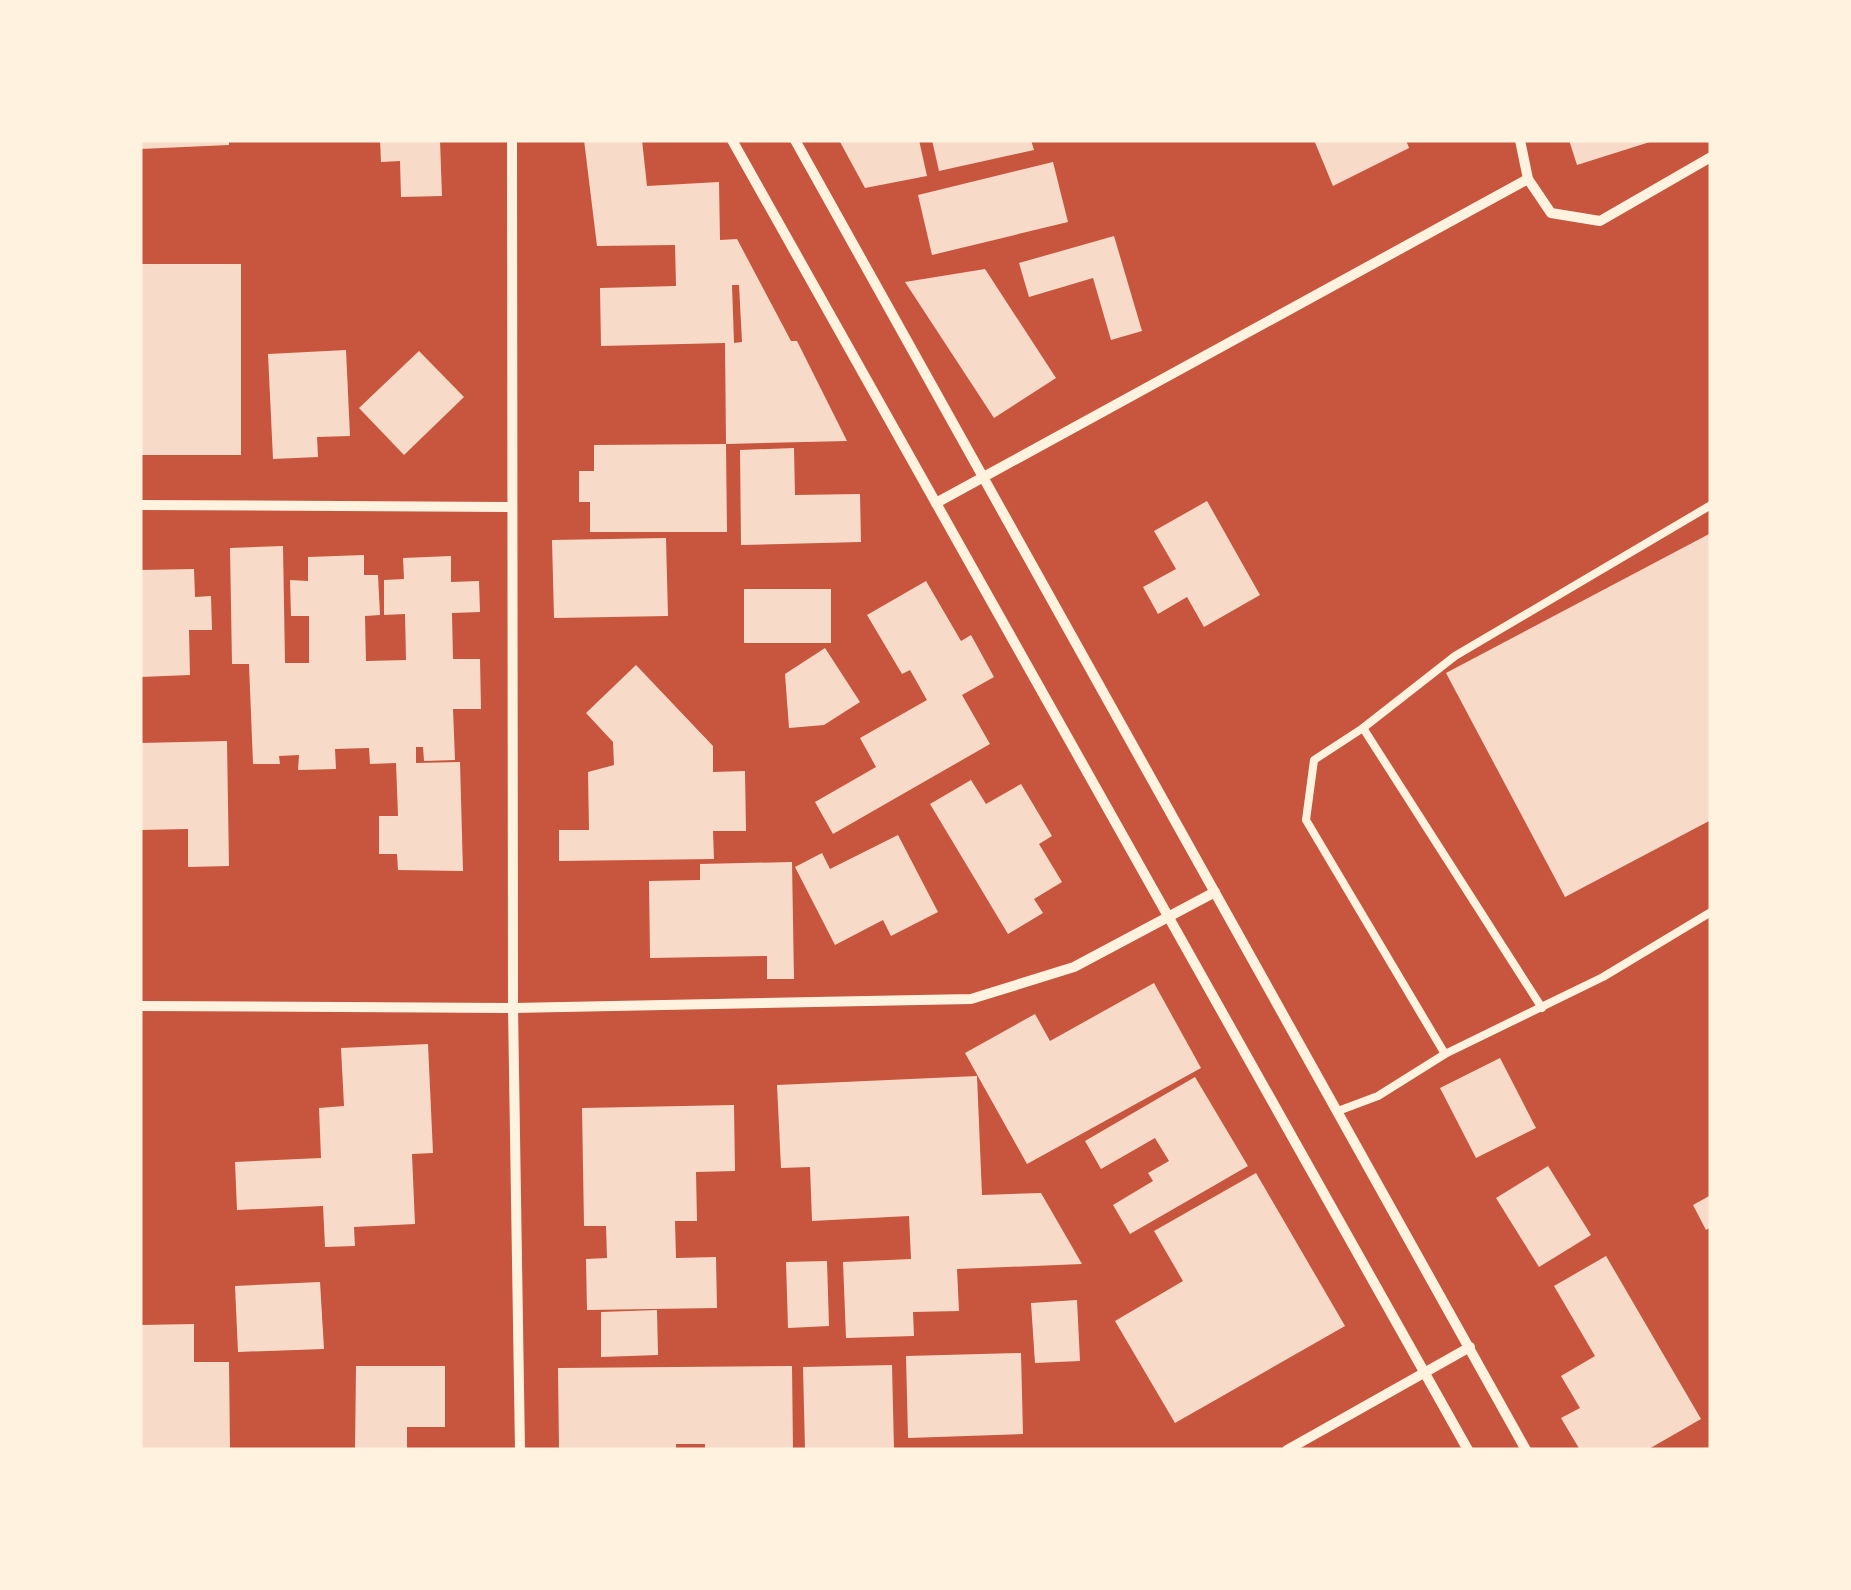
<svg xmlns="http://www.w3.org/2000/svg" width="1851" height="1590" viewBox="0 0 1851 1590" font-family="'Libre Baskerville',serif">
  <style>
    .building { fill: #f7dbc8; fill-rule: evenodd }
    .lines { fill: none; stroke-linecap: round; stroke-linejoin: round }
    .service { stroke: #fff3e0; stroke-width: 8 }
    .minor { stroke: #fff3e0; stroke-width: 10 }
  </style>
  <rect width="100%" height="100%" fill="#c8553d"/>
  <!-- building -->
  <g class="building">
    <polygon points="140,140 229,140 229,145 140,149"/>
    <polygon points="380,140 440,140 442,196 401,197 400,161 381,162"/>
    <path d="M584,140H642L647,186L719,182L720,240L737,239L791,341H797L847,441L726,444L725,343L601,346L600,288L676,286L675,245L597,246ZM732,285H739L742,342L734,343Z"/>
    <polygon points="839,140 919,140 927,176 865,188"/>
    <polygon points="932,140 1031,140 1034,150 939,171"/>
    <polygon points="1314,140 1406,140 1409,148 1333,186"/>
    <polygon points="1569,140 1653,140 1653,141 1577,165"/>
    <polygon points="1053,162 1068,222 932,255 918,195"/>
    <polygon points="1114,236 1142,331 1111,340 1093,278 1029,297 1019,263"/>
    <rect x="140" y="264" width="101" height="191"/>
    <polygon points="985,269 1056,378 994,418 905,282"/>
    <polygon points="346,350 350,436 317,437 318,457 273,459 268,354"/>
    <polygon points="419,351 464,397 404,455 359,408"/>
    <polygon points="726,444 727,532 590,532 590,502 579,502 579,471 594,471 594,445"/>
    <polygon points="794,448 795,495 860,494 861,542 741,545 740,450"/>
    <polygon points="1207,501 1260,595 1204,627 1187,597 1158,614 1143,587 1176,569 1154,531"/>
    <polygon points="1711,533 1711,820 1565,897 1446,673"/>
    <polygon points="666,538 668,616 554,618 552,540"/>
    <polygon points="283,546 285,663 309,663 309,616 291,616 290,580 308,581 308,557 364,555 364,575 378,575 380,615 365,616 366,661 406,660 405,614 384,615 384,580 404,579 403,558 451,556 451,582 479,581 480,612 452,613 453,659 480,659 481,709 453,709 455,760 424,761 423,747 416,747 416,763 460,762 463,871 398,870 397,854 379,854 379,816 398,816 396,763 370,764 369,748 335,749 336,769 298,770 299,755 279,756 280,764 253,764 249,664 232,664 230,548"/>
    <polygon points="194,569 195,597 211,596 212,630 189,630 190,675 140,677 140,570"/>
    <polygon points="926,581 961,641 971,635 994,677 962,695 990,744 833,834 815,802 876,767 860,738 927,700 910,670 902,674 867,615"/>
    <rect x="744" y="589" width="87" height="54"/>
    <polygon points="825,648 860,702 824,725 789,728 785,674"/>
    <polygon points="636,665 713,746 713,772 745,771 746,831 713,831 714,859 559,861 559,830 589,830 588,772 614,765 613,742 586,713"/>
    <polygon points="227,741 229,866 188,867 188,829 140,830 140,743"/>
    <polygon points="971,780 986,804 1021,784 1052,836 1039,844 1062,882 1034,899 1043,913 1008,934 930,804"/>
    <polygon points="898,835 938,912 891,936 883,920 835,945 795,867 822,853 830,869"/>
    <polygon points="792,862 794,979 767,979 767,956 650,958 649,881 700,880 700,864"/>
    <polygon points="1154,983 1201,1068 1027,1164 965,1053 1035,1014 1050,1041"/>
    <polygon points="428,1044 433,1153 412,1154 415,1224 354,1227 355,1246 325,1247 323,1206 237,1210 235,1162 321,1158 319,1108 344,1106 341,1048"/>
    <polygon points="1500,1058 1536,1128 1476,1158 1440,1088"/>
    <polygon points="977,1076 982,1195 1041,1193 1082,1264 957,1269 959,1311 913,1312 914,1336 846,1338 843,1262 911,1259 909,1216 812,1221 810,1167 781,1168 777,1085"/>
    <polygon points="1195,1077 1248,1166 1130,1234 1113,1205 1153,1181 1148,1173 1169,1161 1155,1138 1101,1169 1085,1141"/>
    <polygon points="734,1105 735,1171 696,1172 697,1221 675,1221 676,1258 716,1257 717,1308 587,1310 586,1259 607,1258 606,1226 584,1226 582,1108"/>
    <polygon points="1548,1166 1591,1235 1539,1267 1496,1198"/>
    <polygon points="1256,1173 1345,1326 1175,1423 1115,1321 1183,1281 1154,1231"/>
    <polygon points="1711,1195 1711,1227 1706,1230 1693,1205"/>
    <polygon points="1606,1256 1701,1419 1647,1450 1580,1450 1561,1418 1580,1408 1561,1376 1595,1356 1554,1286"/>
    <polygon points="827,1261 829,1326 788,1328 786,1262"/>
    <polygon points="320,1282 324,1349 238,1352 235,1286"/>
    <polygon points="1077,1300 1080,1361 1035,1363 1031,1303"/>
    <polygon points="657,1310 658,1355 601,1357 601,1312"/>
    <polygon points="194,1324 194,1362 229,1362 230,1450 140,1450 140,1325"/>
    <polygon points="1021,1353 1023,1434 908,1438 906,1356"/>
    <polygon points="892,1365 894,1450 805,1450 803,1367"/>
    <polygon points="356,1366 445,1366 445,1427 407,1427 407,1450 355,1450"/>
    <polygon points="792,1366 793,1450 705,1450 705,1444 676,1444 676,1450 559,1450 558,1368"/>
  </g>
  <g class="lines">
    <!-- service -->
    <g class="service">
      <polyline points="1363,728 1542,1008"/>
      <polyline points="1445,1054 1306,820 1314,760 1363,728 1455,656 1711,505"/>
      <polyline points="1338,1111 1378,1096 1445,1054 1603,977 1711,912"/>
    </g>
    <!-- minor -->
    <g class="minor">
      <polyline points="512,140 513,1008 520,1450"/>
      <polyline points="732,140 1468,1450"/>
      <polyline points="795,140 1526,1450"/>
      <polyline points="1520,140 1528,179"/>
      <polyline points="936,503 1528,179 1551,213 1600,221 1711,157"/>
      <polyline points="140,505 512,507"/>
      <polyline points="140,1006 513,1008 971,999 1074,967 1215,892"/>
      <polyline points="1287,1450 1470,1347"/>
    </g>
  </g>
  <!-- border -->
  <rect width="1851" height="1590" fill="none" stroke="#fff3e0" stroke-width="285"/>
</svg>
